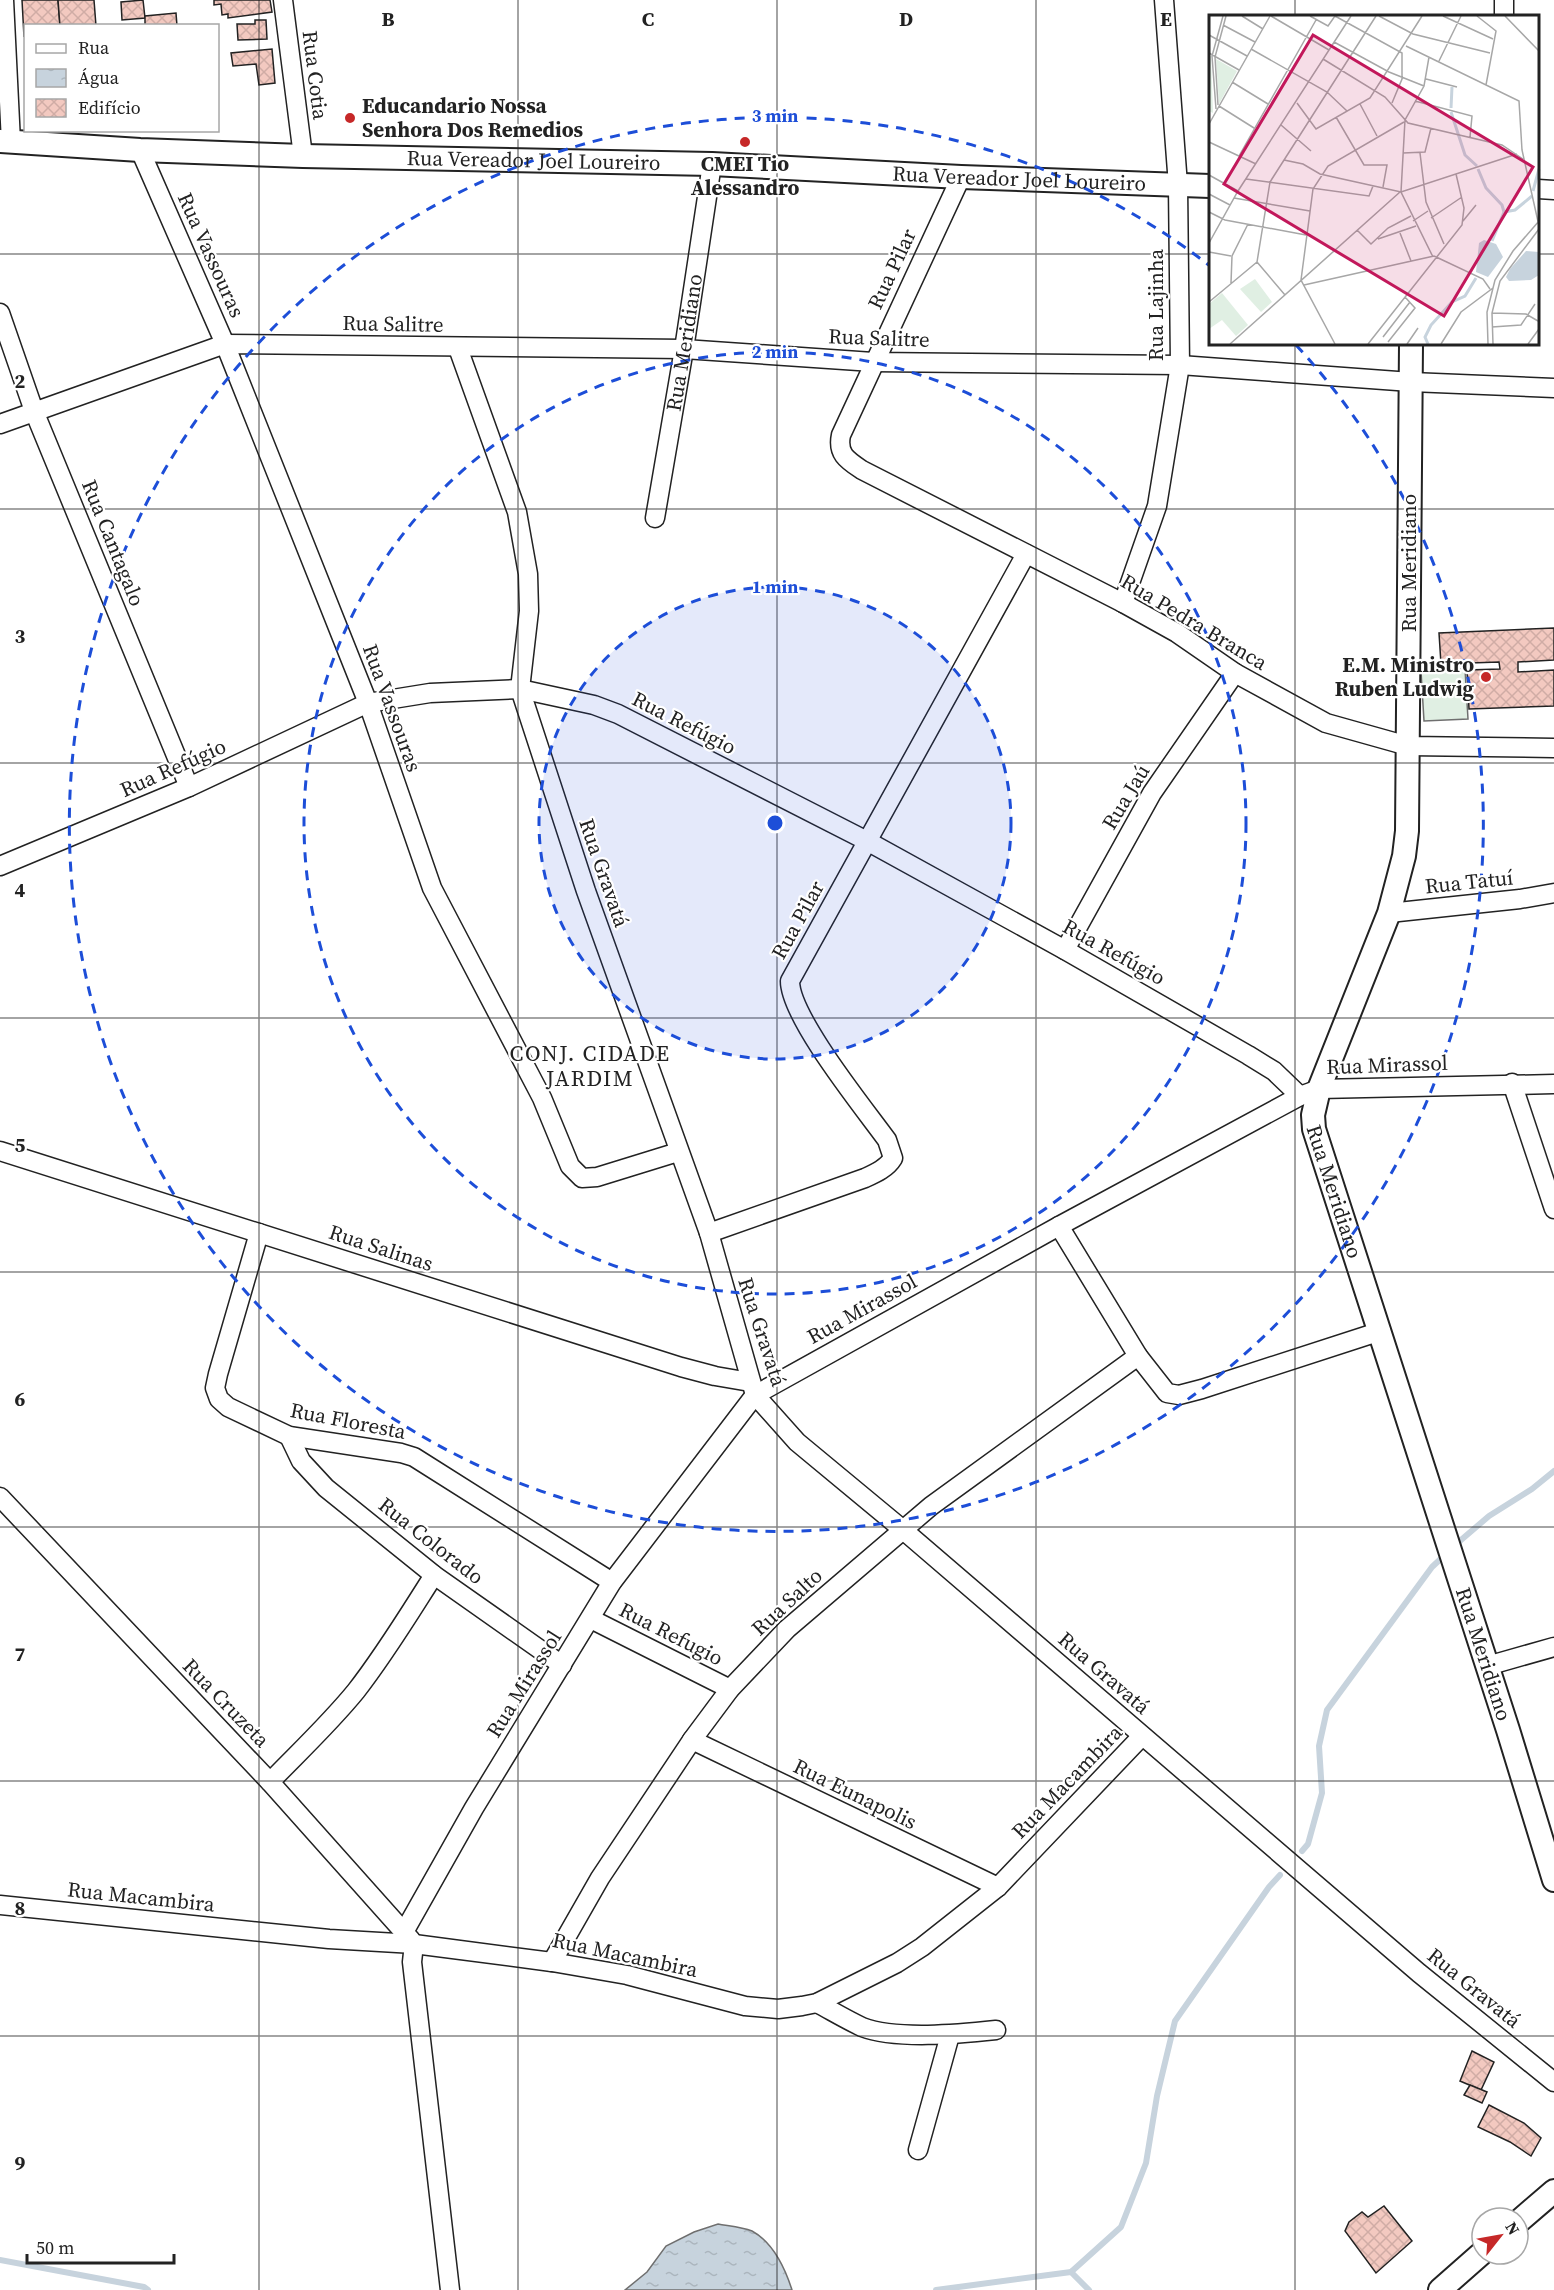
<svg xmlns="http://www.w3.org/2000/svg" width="1554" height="2290" viewBox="0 0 1554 2290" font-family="'Source Serif 4',serif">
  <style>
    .green { fill: #e0efe3; stroke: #6f6f6f; stroke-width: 1.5 }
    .water { fill: url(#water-ripples); stroke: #6f6f6f; stroke-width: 1.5 }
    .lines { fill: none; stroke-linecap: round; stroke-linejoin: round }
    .stream { stroke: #c7d3dd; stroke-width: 6 }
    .building { fill: url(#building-cross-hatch); stroke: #222; stroke-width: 1.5 }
    .minor-casing { stroke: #222; stroke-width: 21 }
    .tertiary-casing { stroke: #222; stroke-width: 26 }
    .minor { stroke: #fff; stroke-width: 18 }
    .tertiary { stroke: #fff; stroke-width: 22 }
    .grid { fill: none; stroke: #222; stroke-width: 1.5; stroke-opacity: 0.55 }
    .ring { fill: none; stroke: #1d4ed8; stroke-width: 3; stroke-dasharray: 10 8 }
    .poi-dot { fill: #c62828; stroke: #fff; stroke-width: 2 }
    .labels { text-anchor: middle; stroke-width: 4.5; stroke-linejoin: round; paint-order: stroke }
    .street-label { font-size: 21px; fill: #222; stroke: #fff }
    .poi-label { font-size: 21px; font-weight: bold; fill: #222; stroke: #fff; text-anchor: start }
    .neighbourhood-label { font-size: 22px; letter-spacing: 1.5px; fill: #222; stroke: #fff }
    .inset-river { fill: none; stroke: #c7d3dd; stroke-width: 3 }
    .inset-road { fill: none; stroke: #a7a7a7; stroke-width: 1.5 }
    .view { fill: #c2185b; fill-opacity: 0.15; stroke: #c2185b; stroke-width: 3 }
    .inset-edge { fill: none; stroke: #222; stroke-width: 3 }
    .grid-label { font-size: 20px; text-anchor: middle; font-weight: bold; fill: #222; stroke: #fff; stroke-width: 4.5; stroke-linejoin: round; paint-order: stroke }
    .centre { fill: #1d4ed8; stroke: #fff; stroke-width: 3 }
    .ring-label { font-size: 18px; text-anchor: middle; font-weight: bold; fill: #1d4ed8; stroke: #fff; stroke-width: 4.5; stroke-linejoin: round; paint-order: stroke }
  </style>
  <defs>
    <pattern id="water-ripples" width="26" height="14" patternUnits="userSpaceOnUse" patternTransform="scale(1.5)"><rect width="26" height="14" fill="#c7d3dd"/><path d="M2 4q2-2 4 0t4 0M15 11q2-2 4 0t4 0" fill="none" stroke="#abb5bd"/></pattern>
    <pattern id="building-cross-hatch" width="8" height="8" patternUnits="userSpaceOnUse" patternTransform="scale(1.5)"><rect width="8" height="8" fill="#f3c9c0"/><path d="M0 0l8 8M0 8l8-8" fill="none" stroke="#d0aca5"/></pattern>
  </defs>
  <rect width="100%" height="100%" fill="#fff"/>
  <!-- green -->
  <polygon class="green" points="1465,669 1468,719 1424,721 1421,671"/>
  <!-- water -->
  <path class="water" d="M718,2224C729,2226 742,2227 752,2231C774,2243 785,2268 792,2290H625L647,2272L666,2246L694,2232Z"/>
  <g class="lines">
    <!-- stream -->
    <g class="stream">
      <polyline points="1454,1546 1489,1516 1532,1489 1554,1471"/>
      <polyline points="1302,1851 1308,1844 1322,1793 1319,1746 1327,1710 1432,1567 1447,1553"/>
      <polyline points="0,2260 144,2287 148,2290"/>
      <polyline points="1071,2272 1089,2290"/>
      <polyline points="936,2290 1071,2272 1121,2227 1146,2163 1157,2096 1175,2021 1269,1887 1280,1875"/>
    </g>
  </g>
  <!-- building -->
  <g class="building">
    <polygon points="22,0 58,0 60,26 26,26 24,37"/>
    <polygon points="58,0 94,0 96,26 60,26"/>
    <polygon points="143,0 145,18 122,20 121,2"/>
    <polygon points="214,0 270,0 272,12 228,18 228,14 222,15 221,4 214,5"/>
    <polygon points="176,13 177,26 145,26 145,16"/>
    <polygon points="255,20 266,20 267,39 238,40 237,24 255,24"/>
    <polygon points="272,49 275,83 259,85 256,64 233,66 231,53"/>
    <polygon points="1554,628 1554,660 1518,662 1518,672 1554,670 1554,706 1469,709 1467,670 1500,669 1499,662 1441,664 1439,633"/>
    <polygon points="1472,2051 1494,2062 1481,2090 1460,2081"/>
    <polygon points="1470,2085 1487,2092 1482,2103 1464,2095"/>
    <polygon points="1489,2105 1524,2123 1541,2138 1531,2156 1510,2142 1478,2127"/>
    <polygon points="1384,2206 1412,2241 1376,2273 1345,2231 1349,2222 1362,2212 1368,2217"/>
  </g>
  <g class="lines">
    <defs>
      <g id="minor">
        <polyline points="4,0 11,142"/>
        <polyline points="283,0 303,156"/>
        <polyline points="1504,0 1504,16"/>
        <polyline points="140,150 225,344 368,703 432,888 542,1098 570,1166 582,1178 597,1177 678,1152"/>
        <path d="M961,177L841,435C837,454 847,460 862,470L1123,603L1177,633L1235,673L1326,723L1408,746L1554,748"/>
        <polyline points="1538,189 1554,190"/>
        <polyline points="0,313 34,411 189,787"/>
        <polyline points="458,348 517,512 528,574 529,611 520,689 586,891 709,1233 755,1395 797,1442 902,1529 1419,1973 1554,2082"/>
        <polyline points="0,424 225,344 684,349 873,362 1180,365 1411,382 1554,388"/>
        <path id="s1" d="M655,518L684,349L712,164"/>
        <polyline points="1123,603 1157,506 1180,365 1178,185 1164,0"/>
        <polyline points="0,866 189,787 368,703 430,693 520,689 594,705 618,714 867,841 1065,950 1248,1055 1274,1071 1300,1096"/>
        <polyline points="1389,913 1520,899 1554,893"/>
        <polyline points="1065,950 1152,793 1235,673"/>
        <polyline points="1512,1083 1554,1209"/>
        <polyline points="0,1151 681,1367 715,1376 750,1382"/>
        <polyline points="1059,1226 1138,1356 1167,1393 1179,1395 1202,1389 1381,1331"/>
        <polyline points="259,1233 218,1374 215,1388 219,1399 228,1407 289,1436 401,1453 414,1457 612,1582"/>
        <path d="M709,1233L865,1178C876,1173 887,1168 893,1158L887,1140C863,1107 790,1017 790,981L1026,554"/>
        <polyline points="289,1436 301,1461 326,1488 434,1575 562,1665"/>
        <polyline points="0,1497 270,1782 411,1940"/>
        <polyline points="591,1619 730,1689"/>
        <polyline points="1487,1666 1554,1647"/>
        <polyline points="692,1740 998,1887"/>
        <path d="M270,1782C299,1752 330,1723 356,1691C385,1654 409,1614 434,1575"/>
        <polyline points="0,1905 329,1939 414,1944 552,1962 627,1975 745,2006 778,2009 802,2006 817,2003 897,1963 922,1947 998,1887 1142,1736"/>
        <polyline points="404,1932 474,1808 612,1582 755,1395 1059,1226 1300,1096 1319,1089 1554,1084"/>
        <polyline points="414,1944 412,1962 450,2290"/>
        <polyline points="552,1962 600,1878 692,1740 730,1689 787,1629 931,1506 1138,1356"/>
        <path d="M817,2003C832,2011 847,2020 862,2027C896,2040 959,2034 996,2030"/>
        <polyline points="918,2150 950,2035"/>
      </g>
      <g id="tertiary">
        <path id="s2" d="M0,141L140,150L303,156L712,164L961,177L1210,186"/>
        <path id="s3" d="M1411,344L1407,831L1404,856L1389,913L1319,1089L1313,1115L1314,1129L1508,1730L1554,1880"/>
        <polyline points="1518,2222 1554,2191"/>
        <polyline points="1440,2290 1482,2253"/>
      </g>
    </defs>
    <!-- minor casing -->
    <use href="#minor" class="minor-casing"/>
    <!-- tertiary casing -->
    <use href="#tertiary" class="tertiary-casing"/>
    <!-- minor -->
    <use href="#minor" class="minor"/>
    <!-- tertiary -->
    <use href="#tertiary" class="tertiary"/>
  </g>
  <!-- grid -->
  <path class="grid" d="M259,0V2290M518,0V2290M777,0V2290M1036,0V2290M1295,0V16M0,254H1210M1538,254H1554M1295,344V2290M0,509H1554M0,763H1554M0,1018H1554M0,1272H1554M0,1527H1554M0,1781H1554M0,2036H1554"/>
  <!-- distance rings -->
  <circle cx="775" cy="823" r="236" fill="#1d4ed8" fill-opacity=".12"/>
  <g class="ring">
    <circle cx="775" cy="823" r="236"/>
    <circle cx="775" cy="823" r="471"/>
    <path d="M1296 345A707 707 0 1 1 1210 266"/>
  </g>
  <!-- markers -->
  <g class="poi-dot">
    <circle cx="350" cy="118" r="6"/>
    <circle cx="745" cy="142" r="6"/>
    <circle cx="1486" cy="677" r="6"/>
  </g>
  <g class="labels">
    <!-- street labels -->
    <g class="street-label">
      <text transform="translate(315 75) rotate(83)" y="7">Rua Cotia</text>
      <text dy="7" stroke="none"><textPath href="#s2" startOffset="534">Rua Vereador Joel Loureiro</textPath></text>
      <text dy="7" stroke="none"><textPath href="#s2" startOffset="1020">Rua Vereador Joel Loureiro</textPath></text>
      <text transform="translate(211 255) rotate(66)" y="7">Rua Vassouras</text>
      <text transform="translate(892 269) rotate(-65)" y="7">Rua Pilar</text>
      <text transform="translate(1156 305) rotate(-90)" y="7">Rua Lajinha</text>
      <text transform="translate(393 324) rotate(1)" y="7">Rua Salitre</text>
      <text transform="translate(879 338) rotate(2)" y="7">Rua Salitre</text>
      <text dy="7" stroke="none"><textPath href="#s1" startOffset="178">Rua Meridiano</textPath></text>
      <text transform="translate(113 543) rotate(68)" y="7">Rua Cantagalo</text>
      <text transform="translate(1409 563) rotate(-90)" y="7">Rua Meridiano</text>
      <text transform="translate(1194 622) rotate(31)" y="7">Rua Pedra Branca</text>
      <text transform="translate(392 708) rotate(70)" y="7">Rua Vassouras</text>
      <text transform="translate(684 723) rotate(27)" y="7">Rua Refúgio</text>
      <text transform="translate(173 768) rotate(-24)" y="7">Rua Refúgio</text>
      <text transform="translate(1126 797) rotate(-59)" y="7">Rua Jaú</text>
      <text transform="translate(604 873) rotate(71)" y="7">Rua Gravatá</text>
      <text transform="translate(1469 882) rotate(-6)" y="7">Rua Tatuí</text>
      <text transform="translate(798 920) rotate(-61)" y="7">Rua Pilar</text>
      <text transform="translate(1114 952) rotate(29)" y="7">Rua Refúgio</text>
      <text transform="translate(1387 1065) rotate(-2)" y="7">Rua Mirassol</text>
      <text dy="7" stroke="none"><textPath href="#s3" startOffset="867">Rua Meridiano</textPath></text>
      <text transform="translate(381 1248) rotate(18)" y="7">Rua Salinas</text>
      <text transform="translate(862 1309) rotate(-29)" y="7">Rua Mirassol</text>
      <text transform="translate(762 1332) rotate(72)" y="7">Rua Gravatá</text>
      <text transform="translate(348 1421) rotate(11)" y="7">Rua Floresta</text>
      <text transform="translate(431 1541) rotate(38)" y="7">Rua Colorado</text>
      <text transform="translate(787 1602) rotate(-43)" y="7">Rua Salto</text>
      <text transform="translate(671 1634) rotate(27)" y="7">Rua Refugio</text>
      <text dy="7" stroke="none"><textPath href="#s3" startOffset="1353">Rua Meridiano</textPath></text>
      <text transform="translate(1104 1673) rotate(41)" y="7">Rua Gravatá</text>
      <text transform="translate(524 1684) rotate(-58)" y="7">Rua Mirassol</text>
      <text transform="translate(226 1703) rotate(46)" y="7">Rua Cruzeta</text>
      <text transform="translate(1067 1782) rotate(-46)" y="7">Rua Macambira</text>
      <text transform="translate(855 1794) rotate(26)" y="7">Rua Eunapolis</text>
      <text transform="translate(141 1897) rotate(6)" y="7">Rua Macambira</text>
      <text transform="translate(625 1955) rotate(12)" y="7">Rua Macambira</text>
      <text transform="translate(1474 1988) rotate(39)" y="7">Rua Gravatá</text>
    </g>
    <!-- poi labels -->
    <g class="poi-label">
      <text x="362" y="113">Educandario Nossa<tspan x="362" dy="24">Senhora Dos Remedios</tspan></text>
      <text x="745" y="171" text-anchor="middle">CMEI Tio<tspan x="745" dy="24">Alessandro</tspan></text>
      <text x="1474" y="672" text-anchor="end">E.M. Ministro<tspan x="1474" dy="24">Ruben Ludwig</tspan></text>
    </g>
    <!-- neighbourhood labels -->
    <g class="neighbourhood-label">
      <text x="590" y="1061">CONJ. CIDADE<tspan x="590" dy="25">JARDIM</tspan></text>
    </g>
  </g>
  <!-- overview -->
  <g transform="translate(1209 15)">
    <rect width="330" height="330" fill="#fff"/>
    <path d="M0,40L2,41L4,98L0,96Z" fill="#e0efe3"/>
    <path d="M46,264L63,287L52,297L31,274ZM13,278L39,310L27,321L13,305L0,314V289Z" fill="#e0efe3"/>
    <path d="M7,44L28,56L10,89Z" fill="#e0efe3"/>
    <path d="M275,225L287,229L294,242L279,262L267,257L270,228ZM317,236L330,237V260L322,265L300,266L297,262L301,254Z" fill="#c7d3dd"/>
    <path class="inset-river" d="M242,93L243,72M242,97L256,140L268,151M269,154L277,173L293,190L295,197L283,226M324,176L330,154M295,197L306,195L323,181M219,329L216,322L222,310L243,287L256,281L267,263"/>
    <path class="inset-road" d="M33,1L54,14M62,1L120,35M101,1L119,11L126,1M126,1L193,38V64L183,88M170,1L204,19L281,38M234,1L284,24M268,1L287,16L277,70M296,1L330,36M14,10L46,27M0,20L38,41M125,27L180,57L215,71M197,31L310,86L313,135L330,211M42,34L118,77L138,96M0,38L30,55M220,42L215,71L196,105L192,177L224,242M114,44L176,82L199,108L293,130L314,144M230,46L252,1M217,64L248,72M23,67L59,89M206,86L263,101L261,122M88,88L107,114L161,83L213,1M151,89L168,121M9,90L6,42L17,1M10,91L45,113M7,94L3,41L14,1M127,102L155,150H178L174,172M0,109L61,1M72,110L102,136M0,127L47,149M194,138L216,137L222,113M211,138L217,187L235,229M30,141L107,5M75,145L94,149L111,159L192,177L308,139M0,160L29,176M37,164L160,181L164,171M0,179L21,190M25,183L101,196M0,197L16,205L97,220M222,203L253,182M204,206L219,196M254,206L267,190M148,215L162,229L179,213L202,201M191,218L202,246M169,224L207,211M0,228L29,176L142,1M0,237L22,241M225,241L274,264L281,274M48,247L61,167L167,1M48,247L76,280M22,268L23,241L39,209M95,270L225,241M0,287L48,247M283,298L317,299L329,306M283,312L312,310L326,289M174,322L201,287M179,327L206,293L196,282M21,329L191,177M126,329L92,265L104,174L119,151L195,107M159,329L253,210L255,193L247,159M198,329L209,313M232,329L252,297L284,273M279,329L278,297L286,265L304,236L330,206M284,329L283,298L291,266L330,214M319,329L330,314"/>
    <path class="view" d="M104,20L324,152L235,301L15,169Z"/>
    <rect width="330" height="330" class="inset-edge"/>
  </g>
  <g class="grid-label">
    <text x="388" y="26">B</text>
    <text x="648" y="26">C</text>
    <text x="906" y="26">D</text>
    <text x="1166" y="26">E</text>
    <text x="20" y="388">2</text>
    <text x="20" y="643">3</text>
    <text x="20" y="897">4</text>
    <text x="20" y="1152">5</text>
    <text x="20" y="1406">6</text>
    <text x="20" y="1661">7</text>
    <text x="20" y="1915">8</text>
    <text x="20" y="2170">9</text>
  </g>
  <circle cx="775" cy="823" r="9" class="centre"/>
  <g class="ring-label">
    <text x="775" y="122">3 min</text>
    <text x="775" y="358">2 min</text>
    <text x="775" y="593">1 min</text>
  </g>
  <!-- legend -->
  <rect x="24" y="24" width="195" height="108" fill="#ffffff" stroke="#a7a7a7" stroke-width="1.5"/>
  <rect x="36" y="44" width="30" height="9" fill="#ffffff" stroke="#a7a7a7" stroke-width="1.5"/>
  <text x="78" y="54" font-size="18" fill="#222222">Rua</text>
  <rect x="36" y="69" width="30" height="18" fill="url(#water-ripples)" stroke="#a7a7a7" stroke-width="1.5"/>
  <text x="78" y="84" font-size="18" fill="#222222">Água</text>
  <rect x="36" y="99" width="30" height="18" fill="url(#building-cross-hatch)" stroke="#a7a7a7" stroke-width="1.5"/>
  <text x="78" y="114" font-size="18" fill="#222222">Edifício</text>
  <!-- north arrow -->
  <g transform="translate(1500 2236) rotate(59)"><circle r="28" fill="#ffffff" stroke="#a7a7a7" stroke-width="1.5"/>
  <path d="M0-4.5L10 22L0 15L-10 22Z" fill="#c62828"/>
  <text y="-9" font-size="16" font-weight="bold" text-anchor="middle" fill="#222222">N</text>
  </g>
  <!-- scale -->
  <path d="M27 2254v9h147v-9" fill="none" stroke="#222222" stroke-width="3"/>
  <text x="36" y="2254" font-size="18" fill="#222222" stroke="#ffffff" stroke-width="4.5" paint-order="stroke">50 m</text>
</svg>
